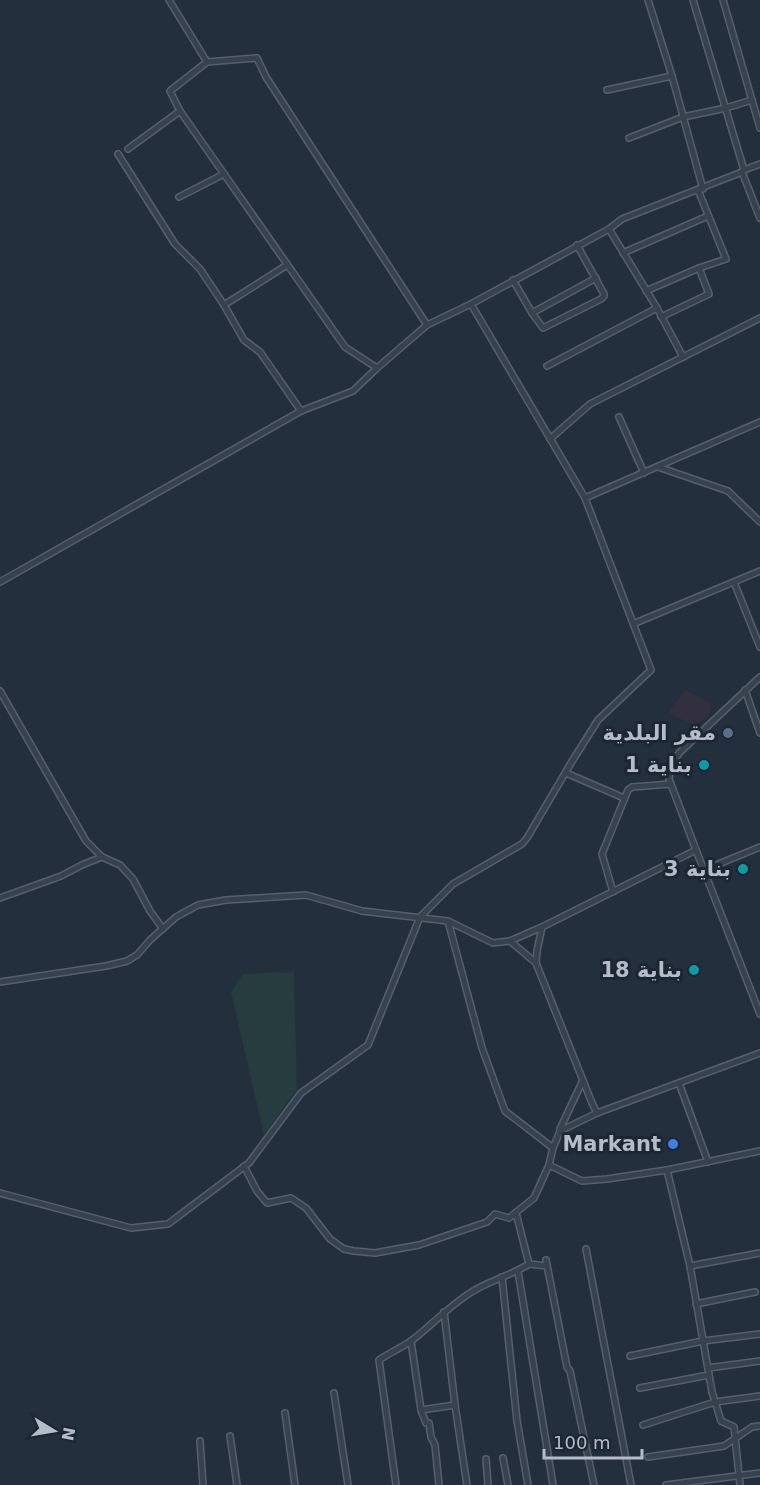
<svg xmlns="http://www.w3.org/2000/svg" width="760" height="1485" viewBox="0 0 760 1485" font-family="'DejaVu Sans','Noto Sans Arabic',sans-serif">
  <style>
    .medical { fill: #32303f }
    .green { fill: #263c3f }
    .lines { fill: none; stroke-linecap: round; stroke-linejoin: round }
    .minor-casing { stroke: #565f6c; stroke-width: 8 }
    .minor { stroke: #38414e; stroke-width: 5 }
    .service-dot { fill: #5c6f8a; stroke: #1d2633; stroke-width: 2 }
    .culture-dot { fill: #0f9aa8; stroke: #1d2633; stroke-width: 2 }
    .shop-dot { fill: #3f7fe0; stroke: #1d2633; stroke-width: 2 }
    .labels { text-anchor: middle; stroke-width: 6; stroke-linejoin: round; paint-order: stroke }
    .poi-label { font-size: 21px; font-weight: bold; fill: #b4bcc9; stroke: #1d2633; text-anchor: end }
  </style>
  <rect width="100%" height="100%" fill="#242f3e"/>
  <!-- medical -->
  <polygon class="medical" points="685,690 710,703 711,711 696,726 668,713"/>
  <!-- green -->
  <polygon class="green" points="294,972 297,1089 264,1135 231,992 243,974"/>
  <g class="lines">
    <defs>
      <g id="minor">
        <polyline points="169,0 207,62 257,58 266,77 427,325 471,304"/>
        <polyline points="648,0 672,76 703,189"/>
        <polyline points="693,0 744,170"/>
        <polyline points="723,0 760,128"/>
        <polyline points="207,62 170,91 180,111 345,347 377,368 427,325"/>
        <polyline points="607,90 672,76"/>
        <polyline points="629,138 683,117 726,108 752,100"/>
        <polyline points="128,149 180,111"/>
        <polyline points="118,154 175,244 200,269 224,305 244,340 260,352 301,411"/>
        <polyline points="742,172 760,218"/>
        <polyline points="179,197 224,174"/>
        <polyline points="609,229 657,308 683,357"/>
        <polyline points="623,253 708,216"/>
        <polyline points="513,280 532,313 543,328 601,299 604,296 604,294 577,245"/>
        <polyline points="646,291 699,268 726,259 698,190"/>
        <polyline points="224,305 287,265"/>
        <polyline points="532,313 596,278"/>
        <polyline points="661,317 709,294 699,268"/>
        <polyline points="547,366 657,308"/>
        <polyline points="619,417 644,473"/>
        <polyline points="550,439 590,404 760,318"/>
        <polyline points="658,467 728,491 760,522"/>
        <polyline points="585,498 760,422"/>
        <polyline points="0,582 301,411 353,391 377,368"/>
        <polyline points="734,582 760,647"/>
        <polyline points="633,624 760,571"/>
        <polyline points="745,690 760,733"/>
        <polyline points="0,691 86,841 102,857 120,865 133,879 150,911 163,929"/>
        <polyline points="566,773 624,798"/>
        <polyline points="696,850 760,1014"/>
        <polyline points="704,870 760,847"/>
        <polyline points="613,892 602,854 628,790 632,787 671,784"/>
        <polyline points="0,898 61,876 82,865 102,857"/>
        <polyline points="448,921 482,1048 505,1111 553,1148 549,1165 582,1181 607,1179 667,1170 760,1151"/>
        <polyline points="510,941 536,963"/>
        <polyline points="0,982 106,966 127,961 137,955 150,940 176,917 198,905 226,900 306,895 362,911 448,921 493,943 510,941 542,927"/>
        <polyline points="679,1083 708,1162"/>
        <polyline points="597,1113 760,1053"/>
        <polyline points="560,1129 583,1080"/>
        <path d="M553,1148L560,1131L597,1113L592,1103L536,963L537,951L542,927L696,850L669,779C670,767 673,761 680,752L760,677"/>
        <polyline points="244,1166 257,1191 267,1203 291,1198 306,1208 330,1239 344,1249 354,1251 375,1253 419,1245 487,1222 495,1214 509,1218 534,1198 549,1165"/>
        <polyline points="667,1170 690,1266 712,1392 721,1421 734,1427 740,1485"/>
        <polyline points="0,1193 131,1228 168,1224 249,1163 301,1093 368,1045 420,917 453,884 522,844 527,838 571,763 598,720 651,670 585,498 471,304 609,229 622,219 742,172 744,170 760,164"/>
        <polyline points="586,1249 631,1485"/>
        <polyline points="546,1260 567,1367 570,1371 594,1485"/>
        <polyline points="529,1264 547,1266"/>
        <polyline points="690,1266 760,1253"/>
        <polyline points="518,1271 553,1485"/>
        <polyline points="502,1277 517,1421 528,1485"/>
        <polyline points="696,1304 755,1292"/>
        <polyline points="444,1312 455,1405 467,1485"/>
        <polyline points="411,1341 421,1410 426,1423 429,1423 431,1437 435,1445 439,1485"/>
        <polyline points="630,1356 703,1341 760,1334"/>
        <polyline points="708,1368 760,1361"/>
        <polyline points="640,1388 709,1375"/>
        <polyline points="334,1393 348,1485"/>
        <polyline points="421,1410 455,1405"/>
        <polyline points="285,1413 295,1485"/>
        <polyline points="643,1425 715,1402 760,1396"/>
        <polyline points="230,1436 237,1485"/>
        <polyline points="200,1441 203,1485"/>
        <polyline points="648,1457 724,1446 752,1427 760,1426"/>
        <polyline points="503,1458 508,1485"/>
        <polyline points="486,1459 488,1485"/>
        <path d="M396,1485L379,1360C389,1353 401,1348 411,1341C431,1326 448,1307 470,1293C488,1281 510,1276 529,1264L516,1213"/>
        <polyline points="666,1485 760,1473"/>
      </g>
    </defs>
    <!-- minor casing -->
    <use href="#minor" class="minor-casing"/>
    <!-- minor -->
    <use href="#minor" class="minor"/>
  </g>
  <!-- markers -->
  <circle class="service-dot" cx="728" cy="733" r="6"/>
  <g class="culture-dot">
    <circle cx="704" cy="765" r="6"/>
    <circle cx="743" cy="869" r="6"/>
    <circle cx="694" cy="970" r="6"/>
  </g>
  <circle class="shop-dot" cx="673" cy="1144" r="6"/>
  <g class="labels">
    <!-- poi labels -->
    <g class="poi-label">
      <text x="716" y="740">مقر البلدية</text>
      <text x="692" y="772">بناية 1</text>
      <text x="731" y="876">بناية 3</text>
      <text x="682" y="977">بناية 18</text>
      <text x="661" y="1151">Markant</text>
    </g>
  </g>
  <!-- north arrow -->
  <g transform="translate(54 1431) rotate(101)" stroke="#1d2633" stroke-width="4.5" paint-order="stroke">
  <path d="M0-4.5L10 22L0 15L-10 22Z" fill="#b4bcc9"/>
  <text y="-9" font-size="16" font-weight="bold" text-anchor="middle" fill="#b4bcc9">N</text>
  </g>
  <!-- scale -->
  <path d="M544 1449v9h98v-9" fill="none" stroke="#b4bcc9" stroke-width="3"/>
  <text x="553" y="1449" font-size="18" fill="#b4bcc9" stroke="#1d2633" stroke-width="4.5" paint-order="stroke">100 m</text>
</svg>
